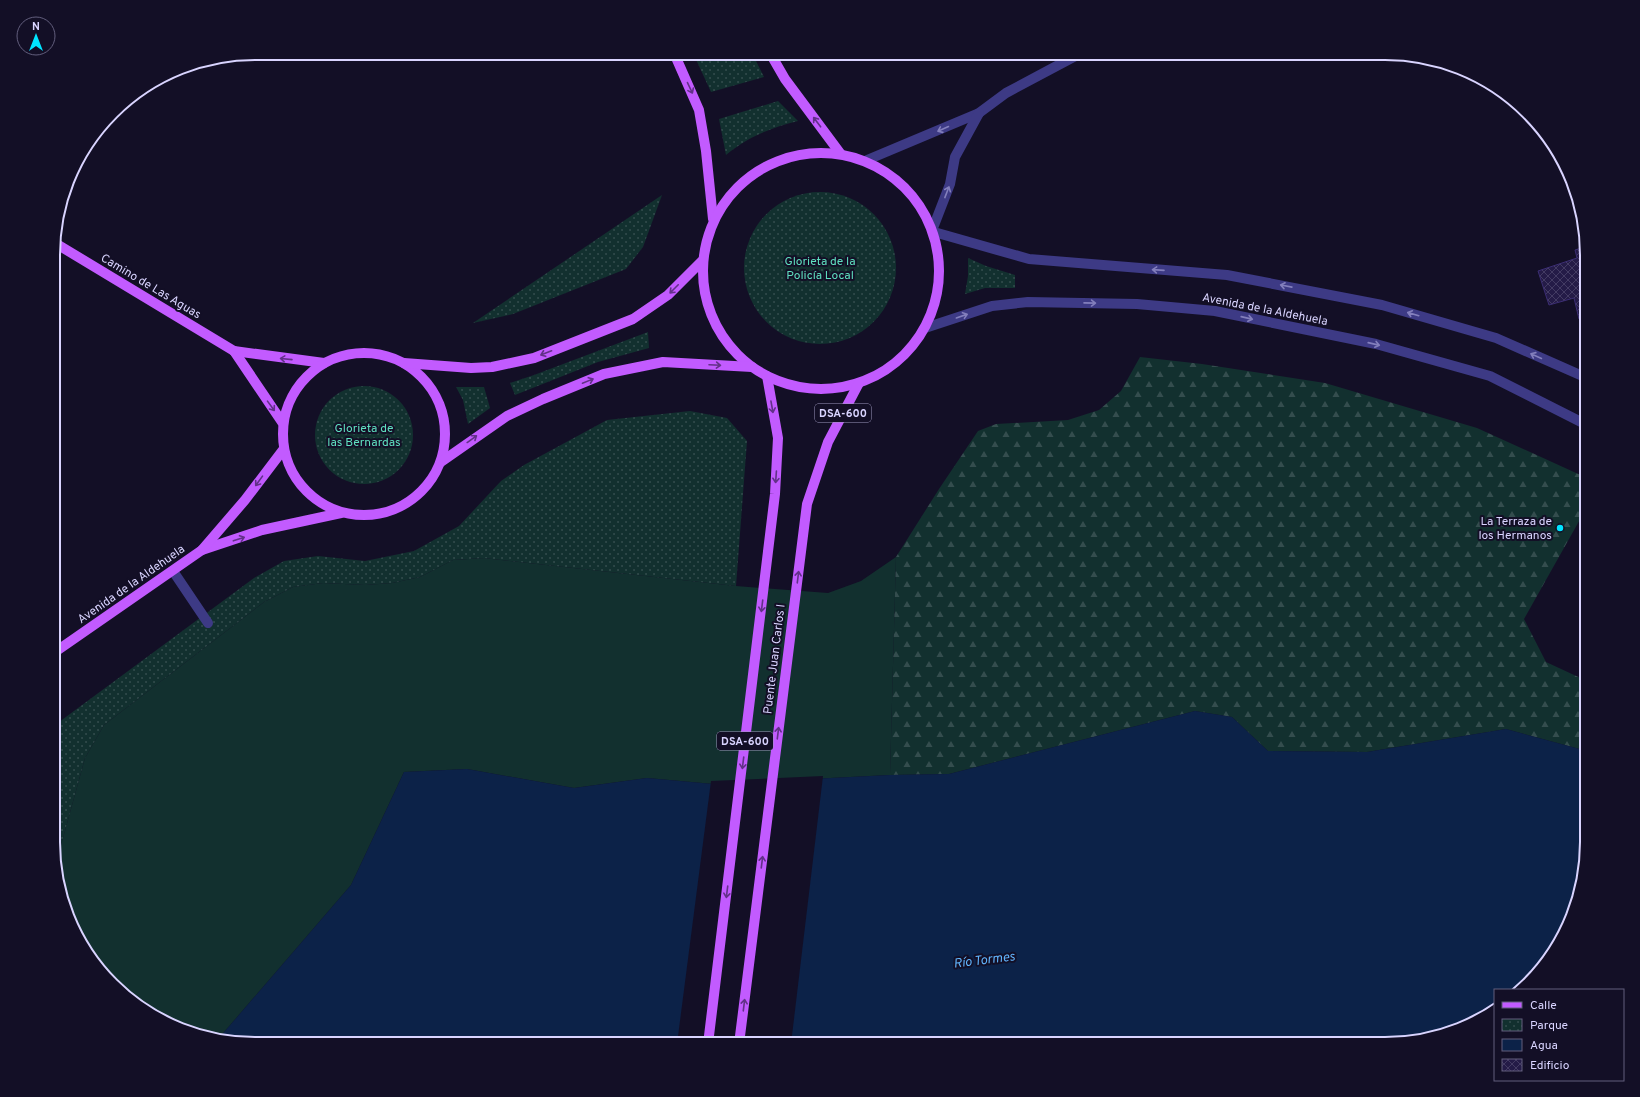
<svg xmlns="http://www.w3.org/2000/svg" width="1640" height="1097" viewBox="0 0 1640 1097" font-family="Overpass,sans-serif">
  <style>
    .grass { fill: #12302f }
    .forest { fill: url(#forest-firs) }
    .park { fill: url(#park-dots) }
    .water { fill: #0c2248 }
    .pier { fill: #130f26 }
    .building { fill: url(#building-cross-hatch); stroke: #3b2d73 }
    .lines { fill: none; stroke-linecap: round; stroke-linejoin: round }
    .minor { stroke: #3d3a85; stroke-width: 10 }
    .major { stroke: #c25bff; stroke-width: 10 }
    .oneway { stroke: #623188 }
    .oneway2 { stroke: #837fbc }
    .poi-dot { fill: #00e5ff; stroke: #130f26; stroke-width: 1.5 }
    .labels { text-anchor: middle; stroke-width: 4; stroke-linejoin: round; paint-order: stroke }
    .shield { fill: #130f26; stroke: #9e99be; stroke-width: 1 }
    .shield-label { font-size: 11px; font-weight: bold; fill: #d9d4ff }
    .park-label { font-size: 12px; fill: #5fe0c0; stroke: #130f26 }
    .street-label { font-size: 12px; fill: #d9d4ff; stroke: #130f26 }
    .poi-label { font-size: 12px; fill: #d9d4ff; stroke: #130f26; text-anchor: end }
    .water-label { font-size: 13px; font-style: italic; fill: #62b6ff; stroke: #130f26 }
    .rim { fill: none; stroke: #d9d4ff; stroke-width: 2 }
  </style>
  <defs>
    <pattern id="forest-firs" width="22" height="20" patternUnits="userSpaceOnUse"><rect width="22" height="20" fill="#12302f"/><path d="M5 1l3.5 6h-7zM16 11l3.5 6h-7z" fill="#344d4e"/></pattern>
    <pattern id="park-dots" width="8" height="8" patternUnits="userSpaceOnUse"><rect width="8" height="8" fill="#12302f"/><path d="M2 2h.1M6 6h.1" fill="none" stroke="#344d4e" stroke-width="1.8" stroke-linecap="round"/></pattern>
    <pattern id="building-cross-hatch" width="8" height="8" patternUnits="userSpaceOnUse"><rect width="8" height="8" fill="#241b47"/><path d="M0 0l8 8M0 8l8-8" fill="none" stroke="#433b63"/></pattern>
  </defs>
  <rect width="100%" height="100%" fill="#130f26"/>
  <!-- grass -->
  <polygon class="grass" points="896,557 890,775 713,784 647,778 574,788 467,769 404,772 351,885 219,1038 191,1033 143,1010 112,985 80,943 55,867 85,758 104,725 264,602 293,587 323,583 365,585 392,583 420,577 453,560 484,558 736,586 828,593 861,581"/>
  <!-- forest -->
  <polygon class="forest" points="1140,357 1202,364 1325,383 1477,428 1587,478 1587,507 1524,619 1546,662 1587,681 1587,751 1506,729 1367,752 1268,751 1232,717 1195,711 949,774 890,775 896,557 939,489 978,431 996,424 1068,420 1099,410 1121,391"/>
  <!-- park -->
  <g class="park">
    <polygon points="693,53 752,53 764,77 711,92"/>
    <path d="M778,101L798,121C770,128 748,137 726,155L719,119Z"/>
    <circle cx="820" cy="268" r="76"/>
    <polygon points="662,195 643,247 626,269 513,314 473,323"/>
    <polygon points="968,258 986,266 1015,275 1015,288 985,288 965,294 968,276"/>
    <polygon points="648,332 649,348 598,362 515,395 510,383 534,375"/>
    <circle cx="364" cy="435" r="49"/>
    <polygon points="456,387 484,387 490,408 468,424 463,400"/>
    <polygon points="690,411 727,418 747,441 736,586 484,558 453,560 420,577 392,583 365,585 323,583 293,587 264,602 104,725 85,758 55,867 55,725 254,578 284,561 318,556 365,561 414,551 459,526 501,481 524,465 607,420"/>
  </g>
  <!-- water -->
  <polygon class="water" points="1195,711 1232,717 1268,751 1367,752 1506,729 1587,751 1587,855 1576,906 1553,954 1521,990 1495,990 1495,1010 1486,1017 1437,1037 1398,1044 255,1044 219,1038 351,885 404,772 467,769 574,788 647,778 713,784 890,775 949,774"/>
  <!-- pier -->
  <polygon class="pier" points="823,776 791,1044 677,1044 711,781"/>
  <!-- building -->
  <polygon class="building" points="1587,246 1587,317 1579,319 1574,298 1549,305 1538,271 1577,258 1575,250"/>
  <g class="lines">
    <!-- minor -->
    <g class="minor">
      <polyline points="867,160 979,113 1006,93 1081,53"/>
      <polyline points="933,228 950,184 955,157 979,113"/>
      <polyline points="934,232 1029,259 1227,275 1382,305 1496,338 1587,378"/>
      <polyline points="925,328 992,306 1028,302 1137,304 1215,311 1376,344 1490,376 1587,425"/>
      <polyline points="173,571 208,623"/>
    </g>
    <!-- major -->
    <g class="major">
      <polyline points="674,53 699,110 706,151 713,219"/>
      <polyline points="770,53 785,79 840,153"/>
      <circle cx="821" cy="271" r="118"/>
      <polyline points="55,243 234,351 324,363"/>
      <polyline points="234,351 282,422"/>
      <circle cx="364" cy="434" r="81"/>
      <polyline points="404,363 471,368 492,367 534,358 633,319 668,295 702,261"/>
      <polyline points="441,462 507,416 543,399 604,374 663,362 752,367"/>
      <polyline points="202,550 262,530 341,513"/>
      <polyline points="55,652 202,550 245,500 283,450"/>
      <polyline points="708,1044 775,494 778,438 767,376"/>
      <polyline points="739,1044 807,504 828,442 859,383"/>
    </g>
  </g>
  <!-- one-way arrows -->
  <defs><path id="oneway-shaft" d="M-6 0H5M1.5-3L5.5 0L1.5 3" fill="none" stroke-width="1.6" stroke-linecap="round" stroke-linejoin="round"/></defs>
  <g class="oneway">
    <use href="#oneway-shaft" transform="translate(690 88) rotate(65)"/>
    <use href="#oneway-shaft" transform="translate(817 122) rotate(-127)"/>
    <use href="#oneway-shaft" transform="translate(674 289) rotate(135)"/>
    <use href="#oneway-shaft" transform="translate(546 353) rotate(159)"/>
    <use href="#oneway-shaft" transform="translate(286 359) rotate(-174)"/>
    <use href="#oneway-shaft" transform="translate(715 365) rotate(3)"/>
    <use href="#oneway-shaft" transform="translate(588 381) rotate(-22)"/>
    <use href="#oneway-shaft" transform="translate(271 406) rotate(54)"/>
    <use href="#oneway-shaft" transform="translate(772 407) rotate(80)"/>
    <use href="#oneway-shaft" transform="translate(472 439) rotate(-36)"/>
    <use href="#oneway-shaft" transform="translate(776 477) rotate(94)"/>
    <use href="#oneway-shaft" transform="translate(259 481) rotate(126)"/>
    <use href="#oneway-shaft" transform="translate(239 539) rotate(-18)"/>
    <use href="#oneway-shaft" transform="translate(798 577) rotate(-83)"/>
    <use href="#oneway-shaft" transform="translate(762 606) rotate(97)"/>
    <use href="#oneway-shaft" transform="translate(778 733) rotate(-83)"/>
    <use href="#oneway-shaft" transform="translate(743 763) rotate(97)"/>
    <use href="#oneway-shaft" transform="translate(762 862) rotate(-83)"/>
    <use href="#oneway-shaft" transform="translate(727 892) rotate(97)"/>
    <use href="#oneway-shaft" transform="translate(744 1005) rotate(-83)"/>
  </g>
  <g class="oneway2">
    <use href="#oneway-shaft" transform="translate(943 129) rotate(156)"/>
    <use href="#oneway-shaft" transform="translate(947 192) rotate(-69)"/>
    <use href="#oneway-shaft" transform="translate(1158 270) rotate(-176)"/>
    <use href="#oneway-shaft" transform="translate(1286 286) rotate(-169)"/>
    <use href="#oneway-shaft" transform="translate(1090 303) rotate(1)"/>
    <use href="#oneway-shaft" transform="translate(1413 314) rotate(-164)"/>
    <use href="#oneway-shaft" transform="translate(962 316) rotate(-19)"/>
    <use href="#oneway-shaft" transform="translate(1247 318) rotate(13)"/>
    <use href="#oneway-shaft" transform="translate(1374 344) rotate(13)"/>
    <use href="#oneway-shaft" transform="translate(1536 356) rotate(-156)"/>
  </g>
  <!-- markers -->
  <circle class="poi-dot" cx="1560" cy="528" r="4"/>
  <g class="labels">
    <!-- shield labels -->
    <g class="shield">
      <rect x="815" y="404" width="56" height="18" rx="3"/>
      <rect x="717" y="732" width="56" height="18" rx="3"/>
    </g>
    <g class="shield-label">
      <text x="843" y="417">DSA-600</text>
      <text x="745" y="745">DSA-600</text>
    </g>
    <!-- park labels -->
    <g class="park-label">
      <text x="820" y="265">Glorieta de la<tspan x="820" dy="14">Policía Local</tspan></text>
      <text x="364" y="432">Glorieta de<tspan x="364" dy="14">las Bernardas</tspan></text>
    </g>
    <!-- street labels -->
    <g class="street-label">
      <text transform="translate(151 286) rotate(31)" y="4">Camino de Las Aguas</text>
      <text transform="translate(1265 309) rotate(11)" y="4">Avenida de la Aldehuela</text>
      <text transform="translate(131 584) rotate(-35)" y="4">Avenida de la Aldehuela</text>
      <text transform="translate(774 659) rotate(-83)" y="4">Puente Juan Carlos I</text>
    </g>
    <!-- poi labels -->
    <g class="poi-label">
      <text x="1552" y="525">La Terraza de<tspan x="1552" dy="14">los Hermanos</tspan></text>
    </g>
    <!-- water labels -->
    <g class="water-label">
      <text transform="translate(984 959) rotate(-7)" y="5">Río Tormes</text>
    </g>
  </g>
  <!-- crop -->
  <path d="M0 0H1640V1097H0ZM255 60H1385A195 195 0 0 1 1580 255V842A195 195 0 0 1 1385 1037H255A195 195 0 0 1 60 842V255A195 195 0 0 1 255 60Z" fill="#130f26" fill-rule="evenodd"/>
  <path class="rim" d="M255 60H1385A195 195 0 0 1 1580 255V842A195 195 0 0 1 1385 1037H255A195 195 0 0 1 60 842V255A195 195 0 0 1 255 60Z"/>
  <!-- legend -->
  <rect x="1494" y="989" width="130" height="92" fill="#130f26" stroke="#625e7d"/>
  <rect x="1502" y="1002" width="20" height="6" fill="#c25bff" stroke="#625e7d"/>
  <text x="1530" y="1009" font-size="12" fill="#d9d4ff">Calle</text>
  <rect x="1502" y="1019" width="20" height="12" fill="url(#park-dots)" stroke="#625e7d"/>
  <text x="1530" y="1029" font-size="12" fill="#d9d4ff">Parque</text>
  <rect x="1502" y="1039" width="20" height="12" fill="#0c2248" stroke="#625e7d"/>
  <text x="1530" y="1049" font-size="12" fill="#d9d4ff">Agua</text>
  <rect x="1502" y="1059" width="20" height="12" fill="url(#building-cross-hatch)" stroke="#625e7d"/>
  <text x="1530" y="1069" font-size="12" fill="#d9d4ff">Edificio</text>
  <!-- north arrow -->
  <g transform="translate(36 36)"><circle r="19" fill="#130f26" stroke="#625e7d"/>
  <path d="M0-3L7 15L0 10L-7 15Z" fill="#00e5ff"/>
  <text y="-6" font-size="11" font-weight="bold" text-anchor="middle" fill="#d9d4ff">N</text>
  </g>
</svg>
